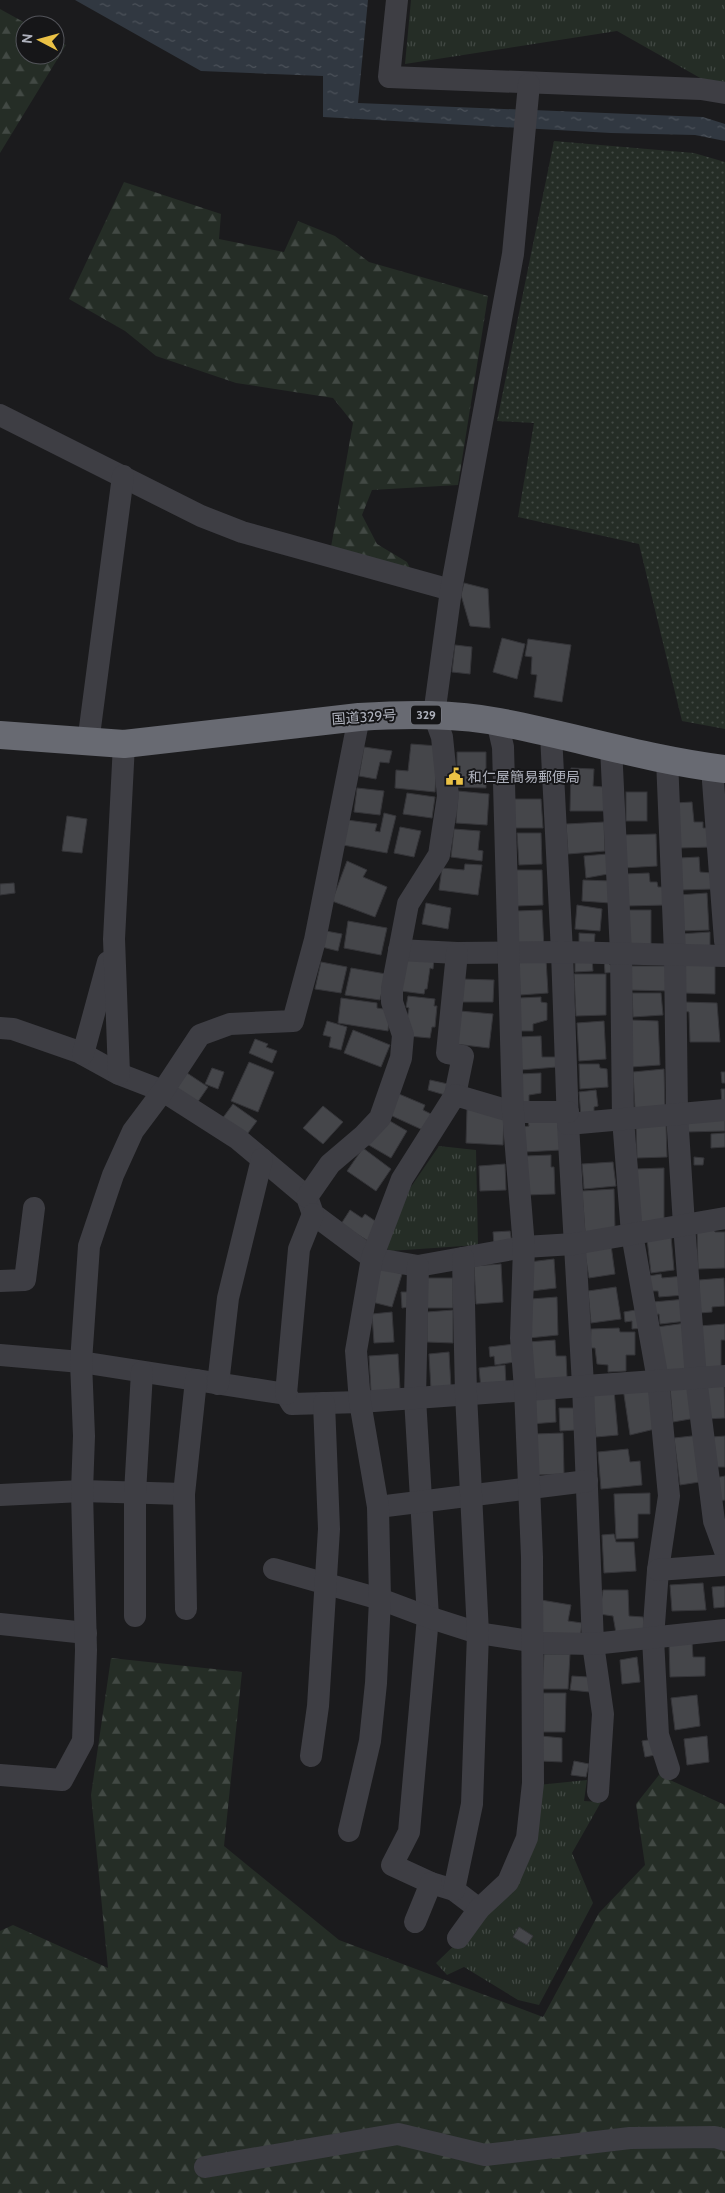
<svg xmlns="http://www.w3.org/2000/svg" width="725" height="2193" viewBox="0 0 725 2193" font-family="Cabin,'Noto Sans JP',sans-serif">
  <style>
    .grass { fill: url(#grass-dots) }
    .forest { fill: url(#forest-firs) }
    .park { fill: url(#park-tufts) }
    .water { fill: url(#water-ripples) }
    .building { fill: #45464a; stroke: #353539 }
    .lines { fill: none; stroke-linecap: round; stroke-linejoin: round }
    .minor { stroke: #3e3e44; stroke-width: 22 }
    .highway { stroke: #686a72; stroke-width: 28 }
    .labels { text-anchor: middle; stroke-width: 4; stroke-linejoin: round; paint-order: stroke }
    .shield { fill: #161618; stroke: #80828b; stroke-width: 1 }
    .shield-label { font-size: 12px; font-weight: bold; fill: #aeb1bc }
    .street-label { font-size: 14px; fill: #aeb1bc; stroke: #161618 }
    .poi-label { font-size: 14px; fill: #aeb1bc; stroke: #161618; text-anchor: start }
  </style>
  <defs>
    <pattern id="grass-dots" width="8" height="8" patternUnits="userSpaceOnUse" patternTransform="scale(1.25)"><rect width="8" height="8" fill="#252d26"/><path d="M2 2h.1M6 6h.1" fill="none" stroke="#424944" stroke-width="1.8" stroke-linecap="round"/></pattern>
    <pattern id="forest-firs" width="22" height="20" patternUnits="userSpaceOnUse" patternTransform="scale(1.25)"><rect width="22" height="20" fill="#252d26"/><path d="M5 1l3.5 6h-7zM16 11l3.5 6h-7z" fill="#424944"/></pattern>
    <pattern id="park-tufts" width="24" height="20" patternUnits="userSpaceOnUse" patternTransform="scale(1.25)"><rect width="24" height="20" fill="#252d26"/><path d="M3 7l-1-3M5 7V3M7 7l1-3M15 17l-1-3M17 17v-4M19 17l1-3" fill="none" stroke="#424944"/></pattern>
    <pattern id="water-ripples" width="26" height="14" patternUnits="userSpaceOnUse" patternTransform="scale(1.25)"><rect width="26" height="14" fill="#313841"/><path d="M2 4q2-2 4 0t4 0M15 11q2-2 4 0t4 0" fill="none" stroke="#4c525a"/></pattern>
  </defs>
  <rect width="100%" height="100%" fill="#1b1b1d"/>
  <!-- grass -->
  <polygon class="grass" points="554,141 694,153 725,162 725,729 682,721 639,544 518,517 534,423 497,421"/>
  <!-- forest -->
  <g class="forest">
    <polygon points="0,9 29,25 25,25 25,55 55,55 55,39 66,45 0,153"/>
    <polygon points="124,182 221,214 219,239 284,252 298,221 335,236 369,262 488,296 458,485 372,490 362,515 377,544 407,562 412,572 331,547 353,423 333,398 236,383 156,356 125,331 69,299"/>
    <polygon points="111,1658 242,1672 224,1846 339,1940 543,2017 599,1913 645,1865 636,1804 659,1775 725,1805 725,2193 0,2193 0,1931 13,1925 108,1968 91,1795"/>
  </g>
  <!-- park -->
  <g class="park">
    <polygon points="411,0 725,0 725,82 702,79 617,31 405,64"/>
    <polygon points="439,1146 476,1150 478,1245 390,1251 383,1245 406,1194"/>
    <polygon points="587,1780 584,1801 601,1802 572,1853 593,1903 539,2005 518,2000 464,1967 447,1975 436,1963 494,1907 538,1785"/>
  </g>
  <!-- water -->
  <polygon class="water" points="75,0 368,0 358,103 703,117 725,124 725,141 695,135 611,133 323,117 323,76 201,71"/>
  <!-- building -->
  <g class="building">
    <polygon points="464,583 488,589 490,628 470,626 461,595"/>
    <polygon points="502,638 525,644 517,679 493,672"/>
    <polygon points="528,639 571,645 562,702 534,697 537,675 531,674 532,657 525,656"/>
    <polygon points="455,645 472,647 470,674 452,672"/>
    <polygon points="411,744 438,746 435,792 395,788 396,770 408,771"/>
    <polygon points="364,747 392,751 389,763 380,762 376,779 359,776"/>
    <polygon points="457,752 486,752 486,788 451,787 450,769 457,768"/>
    <polygon points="571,768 594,769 593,786 604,787 604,811 570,811"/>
    <polygon points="357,788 384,791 380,815 354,812"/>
    <polygon points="458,791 489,794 487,825 456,823"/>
    <rect x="626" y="792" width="21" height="29"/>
    <polygon points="407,793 435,797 432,818 403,814"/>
    <polygon points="514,799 541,799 543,828 514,828"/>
    <polygon points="692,802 694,822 703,822 703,828 712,828 712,847 679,848 675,803"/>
    <polygon points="384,813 396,816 387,853 343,845 347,820 377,824 375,831 380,832"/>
    <polygon points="67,816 87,819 82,853 62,851"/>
    <polygon points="604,822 605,851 568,854 566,824"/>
    <polygon points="400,827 421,831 414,857 394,853"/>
    <polygon points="454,829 480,831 478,850 483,851 482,861 451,857"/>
    <polygon points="517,833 541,833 542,864 519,865"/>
    <polygon points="656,834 657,866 623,868 622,835"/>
    <polygon points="607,854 608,874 586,878 584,856"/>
    <polygon points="699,857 700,872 712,873 713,889 681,890 679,858"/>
    <polygon points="347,861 367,870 363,877 387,887 375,917 332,901"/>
    <polygon points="465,864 482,865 478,895 439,890 442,868 464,870"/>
    <polygon points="516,870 542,870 543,905 517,906"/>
    <polygon points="649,873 650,882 657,882 658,887 667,887 667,905 626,906 625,874"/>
    <polygon points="583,880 612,881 610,903 582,901"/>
    <polygon points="14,883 15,893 0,895 0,884"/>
    <polygon points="707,893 709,930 680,931 679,895"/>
    <polygon points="426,903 451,908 448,929 422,924"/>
    <polygon points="577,905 602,909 600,931 575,929"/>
    <polygon points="542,910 544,948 517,949 517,911"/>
    <polygon points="628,910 651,910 651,948 628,949"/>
    <polygon points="348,921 387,928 381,955 344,948"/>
    <polygon points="326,931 342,934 338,951 322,947"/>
    <polygon points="710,932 710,949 681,949 680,934"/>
    <polygon points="579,933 595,934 594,946 579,945"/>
    <polygon points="406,955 434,958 433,969 430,968 427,989 425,989 424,994 401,991"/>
    <polygon points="546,959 548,993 520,995 519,960"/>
    <polygon points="575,959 592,959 593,971 575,972"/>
    <polygon points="604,959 618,972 605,973"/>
    <polygon points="684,961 715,962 715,994 683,993"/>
    <polygon points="321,962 347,967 341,993 315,989"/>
    <polygon points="628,966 670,966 671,991 628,990"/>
    <polygon points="351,968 386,974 380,1000 345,995"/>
    <polygon points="574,974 606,974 606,1015 576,1016"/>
    <polygon points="462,979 494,980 493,1002 461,1002"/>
    <polygon points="632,993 661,993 663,1015 633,1017"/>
    <polygon points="408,996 435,999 434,1006 437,1006 435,1027 432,1027 430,1038 408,1036 406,1025 409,1008 406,1007"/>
    <polygon points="541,997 541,1002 547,1003 547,1020 533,1024 533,1031 519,1031 519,998"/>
    <polygon points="341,998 377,1003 377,1008 390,1010 388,1031 338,1023"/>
    <polygon points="684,1002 717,1003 720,1042 690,1042 689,1012 683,1011"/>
    <polygon points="460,1011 493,1014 489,1048 455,1044"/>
    <polygon points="631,1020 658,1021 660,1065 631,1067"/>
    <polygon points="327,1021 347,1027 341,1050 329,1047 331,1037 323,1035"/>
    <polygon points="604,1021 606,1059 579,1061 577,1023"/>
    <polygon points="353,1030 390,1045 381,1067 344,1053"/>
    <polygon points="541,1036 542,1057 556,1057 557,1067 520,1070 518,1037"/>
    <polygon points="255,1039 268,1044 266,1047 277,1051 272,1063 249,1053"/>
    <polygon points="249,1062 274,1072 258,1112 231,1101"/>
    <polygon points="579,1064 599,1064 600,1068 607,1069 608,1087 580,1089"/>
    <polygon points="212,1068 224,1072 218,1089 205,1084"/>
    <polygon points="664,1069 665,1110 635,1110 633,1072"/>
    <polygon points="721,1072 725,1072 725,1083 722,1083"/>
    <polygon points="187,1073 208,1087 197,1103 176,1089"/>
    <polygon points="541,1073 541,1093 529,1095 529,1107 520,1107 519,1074"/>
    <polygon points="430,1080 448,1084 445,1095 428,1090"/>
    <polygon points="721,1089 725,1089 725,1105 722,1105"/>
    <polygon points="596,1090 598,1106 594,1107 594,1115 581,1117 579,1092"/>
    <polygon points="399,1094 425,1105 423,1110 433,1115 425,1131 390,1115"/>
    <polygon points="233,1104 257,1121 245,1137 222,1119"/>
    <polygon points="323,1106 343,1122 323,1144 303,1128"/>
    <polygon points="467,1109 504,1116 503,1145 466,1143"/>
    <polygon points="383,1117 407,1131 391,1158 367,1144"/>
    <polygon points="686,1118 725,1118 725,1131 686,1132"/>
    <polygon points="560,1121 561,1150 524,1152 523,1127 529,1126 528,1122"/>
    <polygon points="666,1124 667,1157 637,1158 636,1126"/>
    <polygon points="725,1133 725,1147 711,1148 711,1134"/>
    <polygon points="363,1148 391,1169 376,1191 347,1171"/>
    <polygon points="551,1155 551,1167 554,1167 555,1194 526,1195 525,1156"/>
    <polygon points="694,1157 704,1158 703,1165 694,1165"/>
    <polygon points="613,1162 616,1186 584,1189 582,1164"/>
    <polygon points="505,1164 506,1190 480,1191 479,1166"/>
    <polygon points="664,1168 664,1221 639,1226 635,1169"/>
    <polygon points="614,1189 615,1229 585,1232 582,1191"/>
    <polygon points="350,1210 362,1218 365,1214 378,1223 368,1241 341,1224"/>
    <polygon points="714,1229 715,1232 725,1232 725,1268 698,1269 697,1230"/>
    <polygon points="510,1231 512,1243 494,1245 493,1232"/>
    <polygon points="671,1236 674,1270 651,1273 647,1239"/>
    <polygon points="611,1245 615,1274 589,1278 584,1248"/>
    <polygon points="554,1259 556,1288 531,1291 529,1262"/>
    <polygon points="501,1264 503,1302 476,1304 474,1266"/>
    <polygon points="378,1267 402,1274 392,1307 368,1301"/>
    <polygon points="661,1274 662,1278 684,1276 685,1295 659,1297 658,1291 650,1291 649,1276"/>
    <rect x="422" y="1278" width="31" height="30"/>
    <polygon points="724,1278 725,1306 712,1307 712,1312 699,1313 699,1280"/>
    <polygon points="616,1287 621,1319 591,1323 588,1291"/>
    <polygon points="401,1292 414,1292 414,1306 402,1308"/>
    <polygon points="557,1297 558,1335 529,1338 531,1299"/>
    <polygon points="686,1299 687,1321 660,1324 659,1314 653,1315 653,1302"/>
    <polygon points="641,1309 644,1328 632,1329 632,1321 625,1322 624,1312"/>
    <polygon points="453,1310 453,1343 427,1342 427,1312"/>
    <polygon points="392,1312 394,1342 374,1343 372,1314"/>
    <polygon points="686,1323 693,1370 662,1373 657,1327"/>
    <polygon points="725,1324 725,1340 721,1340 721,1370 700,1372 699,1326"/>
    <polygon points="619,1328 620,1332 635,1332 635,1355 626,1355 626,1371 608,1372 608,1365 597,1364 595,1348 590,1348 591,1329"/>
    <polygon points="555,1340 556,1356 566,1356 567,1378 530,1382 528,1342"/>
    <polygon points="515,1344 515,1362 495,1365 494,1356 490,1357 489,1347"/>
    <polygon points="449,1352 451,1388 431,1390 429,1354"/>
    <polygon points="398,1354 400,1389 371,1392 369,1356"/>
    <polygon points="505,1365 506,1385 481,1389 479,1368"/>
    <polygon points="724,1381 725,1418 706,1419 702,1383"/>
    <polygon points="654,1384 659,1428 630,1435 623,1388"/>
    <polygon points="694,1385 696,1418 673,1422 670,1387"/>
    <polygon points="614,1390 618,1435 596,1437 591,1393"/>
    <polygon points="555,1393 556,1422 531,1424 530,1395"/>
    <polygon points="559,1408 576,1408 576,1430 560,1431"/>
    <polygon points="563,1433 564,1474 535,1475 534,1434"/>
    <polygon points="701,1435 706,1481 680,1485 674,1438"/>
    <polygon points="725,1436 725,1467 713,1467 711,1437"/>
    <polygon points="628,1449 630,1462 640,1461 642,1485 601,1489 598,1452"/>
    <polygon points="725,1476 725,1500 718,1501 715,1478"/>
    <polygon points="650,1493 650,1514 638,1514 638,1538 616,1539 614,1494"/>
    <polygon points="614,1534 616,1542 634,1542 636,1571 604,1573 602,1535"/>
    <polygon points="703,1583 706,1610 672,1611 670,1585"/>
    <polygon points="725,1586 725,1607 714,1608 712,1587"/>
    <polygon points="603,1590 628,1590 629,1616 643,1617 646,1630 616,1633 613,1616 599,1614"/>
    <polygon points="541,1600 571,1605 568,1621 582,1623 580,1639 539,1637"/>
    <polygon points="669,1642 692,1642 693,1657 705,1657 705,1676 670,1677"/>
    <polygon points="544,1654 570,1654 568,1689 542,1689"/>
    <polygon points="637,1657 640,1682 622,1684 620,1660"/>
    <polygon points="572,1676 588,1677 590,1692 570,1690"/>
    <polygon points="543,1693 566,1693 565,1732 543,1732"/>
    <polygon points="697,1695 700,1726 675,1730 671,1698"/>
    <polygon points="541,1736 562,1738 562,1762 540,1761"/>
    <polygon points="707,1736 709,1762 687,1765 684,1739"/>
    <polygon points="654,1739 655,1755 645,1757 642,1741"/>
    <polygon points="574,1761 589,1764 586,1777 571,1775"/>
    <polygon points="519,1927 533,1936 527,1945 513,1937"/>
  </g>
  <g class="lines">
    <!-- minor -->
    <g class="minor">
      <polyline points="397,0 389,77 701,89 725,93"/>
      <polyline points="0,415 201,516 242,532 451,590"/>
      <polyline points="551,734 562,952 568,1124 583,1385 593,1644 603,1714 598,1792"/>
      <polyline points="88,743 123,476"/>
      <polyline points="611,747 621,953 623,1119 632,1234 658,1380 669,1496 658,1570 653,1638 658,1735 669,1769"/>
      <polyline points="667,759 675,954 677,1114 684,1225 696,1378 714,1521 725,1551"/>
      <polyline points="712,768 725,941"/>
      <polyline points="399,950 457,953 562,952 725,956"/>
      <polyline points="0,1028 13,1029 79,1052 119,1074 163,1091 238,1139 307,1197 313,1214 372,1258 418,1266 524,1247 574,1244 725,1218"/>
      <polyline points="83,1054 108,962"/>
      <polyline points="119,1074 114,939 124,744"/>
      <polyline points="455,1095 463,1056 447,1053 457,953"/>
      <polyline points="568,1124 725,1110"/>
      <polyline points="307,1197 330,1164 364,1135 380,1118 401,1058 403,1035 392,1002 392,988 408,904 439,855 448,796 442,737 434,715 451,590 513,254 529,84"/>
      <polyline points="418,1266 415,1398 428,1617 409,1832 392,1865 431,1883 454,1890 479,1909"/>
      <polyline points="0,1281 25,1280 34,1208"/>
      <polyline points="0,1355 81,1362 286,1394 292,1404 360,1402 725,1376"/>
      <polyline points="218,1384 228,1298 262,1159"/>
      <polyline points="286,1394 299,1249 313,1214"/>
      <polyline points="0,1495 82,1491 184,1494"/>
      <polyline points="378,1507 587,1481"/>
      <polyline points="274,1569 380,1599 428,1617 478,1633 543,1643 593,1644 725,1630"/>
      <polyline points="658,1570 725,1565"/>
      <polyline points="186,1609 184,1494 196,1380"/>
      <polyline points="135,1616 135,1493 142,1372"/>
      <polyline points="0,1624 86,1633"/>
      <polyline points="311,1756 318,1706 329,1529 324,1403"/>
      <polyline points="0,1775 62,1780 83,1741 86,1650 82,1491 84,1436 81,1362 89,1246 113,1175 133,1131 163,1091 200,1035 230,1024 293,1021 315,940 359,717"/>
      <polyline points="349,1831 370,1741 376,1683 380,1599 378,1507 360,1402 356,1351 372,1258 402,1179 455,1095 513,1112 568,1112"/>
      <polyline points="454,1890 472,1804 478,1633 466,1394 463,1258"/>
      <polyline points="415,1922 431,1883"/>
      <polyline points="458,1938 479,1909 508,1882 527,1838 533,1783 532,1557 525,1389 521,1338 524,1247 513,1112 503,747 497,721"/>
      <polyline points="205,2167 398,2134 485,2155 630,2138 715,2137 725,2140"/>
    </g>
    <!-- highway -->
    <path class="highway" d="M0,735L124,744L359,717C405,714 453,713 499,722C574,736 649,760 725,769"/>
  </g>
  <!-- icons -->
  <defs>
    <symbol id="civic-bare" viewBox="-9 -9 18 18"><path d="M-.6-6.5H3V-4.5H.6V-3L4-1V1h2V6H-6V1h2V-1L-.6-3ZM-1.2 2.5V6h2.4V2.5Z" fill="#eac145" stroke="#161618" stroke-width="2.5" paint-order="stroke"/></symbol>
  </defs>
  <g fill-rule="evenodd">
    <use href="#civic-bare" x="442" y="764" width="25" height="25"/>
  </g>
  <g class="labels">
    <!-- shield labels -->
    <rect class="shield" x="411" y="705.5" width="30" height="19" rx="4"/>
    <g class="shield-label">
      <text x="426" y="719">329</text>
    </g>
    <!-- street labels -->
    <g class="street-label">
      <text transform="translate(364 717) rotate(-4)" y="5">国道329号</text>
    </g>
    <!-- poi labels -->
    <g class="poi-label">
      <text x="468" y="782">和仁屋簡易郵便局</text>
    </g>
  </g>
  <!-- north arrow -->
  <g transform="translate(40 40) rotate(276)"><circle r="24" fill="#161618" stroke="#53545a"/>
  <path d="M0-4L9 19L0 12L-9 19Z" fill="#eac145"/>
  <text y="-8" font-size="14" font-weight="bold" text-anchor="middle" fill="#aeb1bc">N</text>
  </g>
</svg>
